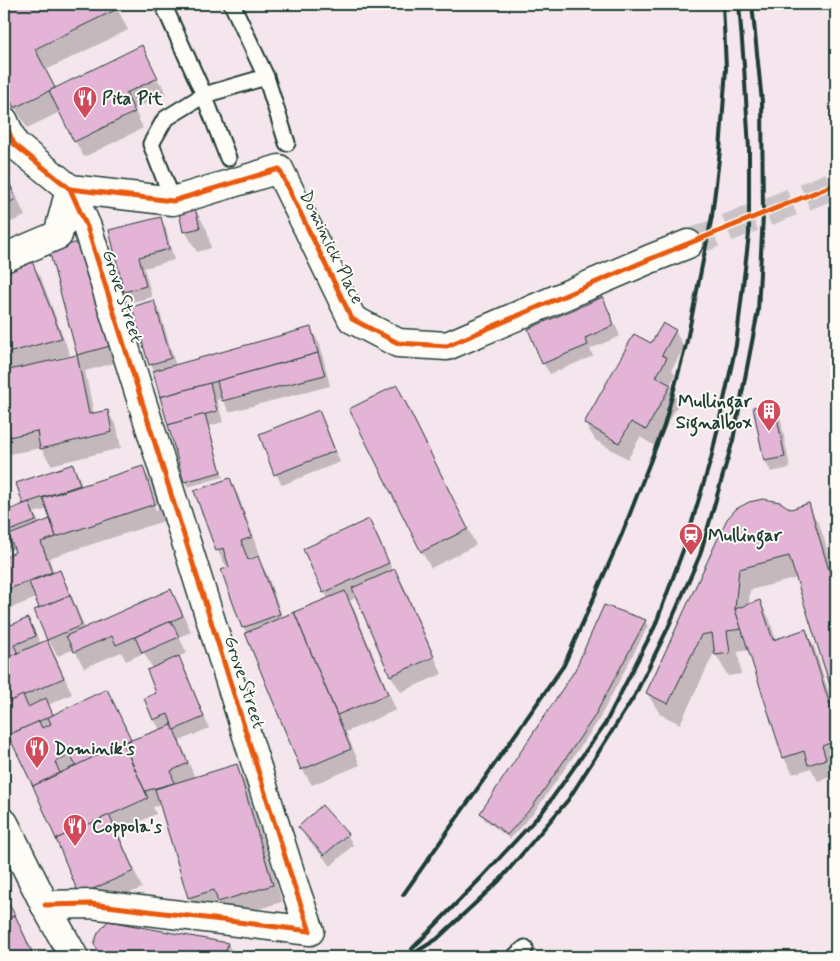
<svg xmlns="http://www.w3.org/2000/svg" width="840" height="961" viewBox="0 0 840 961" font-family="Mynerve,sans-serif">
  <style>
    .shadow { fill: #0003; fill-rule: evenodd }
    .building { fill: #e3b4d6; stroke: #1f3d34 }
    .lines { fill: none; stroke-linecap: round; stroke-linejoin: round }
    .street-tunnel { stroke: #cac4c8; stroke-width: 28; stroke-dasharray: 28 14; stroke-linecap: butt }
    .lane-casing { stroke: #1f3d34; stroke-width: 19 }
    .street-casing { stroke: #1f3d34; stroke-width: 31 }
    .secondary-casing { stroke: #1f3d34; stroke-width: 31 }
    .lane { stroke: #fdfcf7; stroke-width: 15 }
    .street { stroke: #fdfcf7; stroke-width: 28 }
    .secondary { stroke: #fdfcf7; stroke-width: 28 }
    .rail { stroke: #1f3d34; stroke-width: 4 }
    .cycleway-casing { stroke: #fdfcf7; stroke-width: 8 }
    .cycleway { stroke: #e8590c; stroke-width: 5 }
    .labels { text-anchor: middle; stroke-width: 4; stroke-linejoin: round; paint-order: stroke }
    .poi-label { font-size: 18px; font-weight: bold; fill: #1f3d34; stroke: #fdfcf7; text-anchor: start }
    .street-label { font-size: 18px; fill: #1f3d34; stroke: #fdfcf7 }
  </style>
  <rect width="100%" height="100%" fill="#f5e6ed"/>
  <filter id="ink" filterUnits="userSpaceOnUse"><feTurbulence type="fractalNoise" baseFrequency=".02" numOctaves="2"/><feDisplacementMap in="SourceGraphic" scale="10" xChannelSelector="R" yChannelSelector="G"/><feConvolveMatrix kernelMatrix="1 2 1 2 8 2 1 2 1" color-interpolation-filters="sRGB"/></filter>
  <g filter="url(#ink)">
    <!-- shadow -->
    <g class="shadow">
      <polygon points="4,4 115,4 128,30 46,70 56,89 142,47 150,62 149,62 160,84 161,83 166,94 134,109 143,128 84,157 75,141 60,112 27,128 15,107 4,83 4,40 6,39 4,35"/>
      <polygon points="4,168 25,216 4,225"/>
      <polygon points="195,209 207,230 211,248 197,252 185,231"/>
      <polygon points="160,218 166,229 174,260 144,268 152,297 132,302 125,291 110,231"/>
      <polygon points="50,251 91,259 118,362 85,371 94,414 107,411 117,427 121,448 51,465 41,448 4,455 4,274 32,262 41,278 70,355 51,360 51,362 78,356"/>
      <polygon points="602,299 609,310 620,336 590,349 593,356 550,374 543,363"/>
      <polygon points="153,302 160,313 176,366 311,329 320,345 330,386 229,412 222,398 217,400 223,422 209,426 223,477 188,487 185,482 155,372 150,364"/>
      <polygon points="675,331 684,347 672,369 675,375 670,386 679,403 655,446 640,437 628,459 595,440 585,423 651,345"/>
      <polygon points="405,403 476,545 431,568 422,552 351,409"/>
      <polygon points="773,404 780,415 790,468 771,472 765,461 754,408"/>
      <polygon points="319,412 325,423 340,462 282,485 276,474"/>
      <path d="M72,466L79,476L82,487L142,467L152,483L164,521L49,558L54,573L59,571L68,587L85,629L171,591L180,607L191,632L179,637L187,653L178,657L185,669L209,728L180,741L195,778L236,766L245,782L282,902L228,918L198,914L189,897L161,805L153,807L156,814L118,832L142,888L90,910L81,894L35,785L4,722V559L17,553L15,548L4,552V513L25,505L18,484ZM147,483H150L158,510L156,511ZM48,509L51,520L40,524L34,513ZM36,598L40,608L36,611L48,640L58,656L74,649L84,668L121,652L126,661L144,653L153,669L158,694L154,719L160,730L132,741L116,706L106,690L54,716L48,705L72,694L56,658L47,642L41,644L28,619L13,626L4,611Z"/>
      <polygon points="229,479 238,495 260,554 249,558 250,561 258,558 267,574 283,619 329,599 324,592 368,521 378,537 393,571 395,570 404,586 442,674 401,692 391,676 357,597 349,601 354,609 396,710 346,732 360,765 312,785 302,769 247,634 244,628 223,571 231,568 230,565 226,566 217,550"/>
      <polygon points="808,505 820,526 836,578 836,700 797,578 750,590 749,605 760,602 769,618 776,640 805,630 814,646 836,715 836,760 830,762 834,776 818,781 811,768 793,774 784,758 750,650 738,652 741,674 728,676 716,655 713,655 680,724 660,714 647,693 729,520 791,510"/>
      <polygon points="645,621 648,626 597,723 535,811 510,839 484,819 481,813"/>
      <polygon points="300,827 347,834 353,845 331,866 306,838"/>
      <polygon points="4,897 24,933 35,957 4,957"/>
      <polygon points="96,944 228,944 234,955 233,957 103,957"/>
    </g>
    <!-- building -->
    <g class="building">
      <polygon points="4,4 115,4 117,9 35,49 55,88 14,108 4,86"/>
      <polygon points="142,45 158,78 126,93 135,112 74,142 49,91"/>
      <polygon points="4,170 16,199 4,205"/>
      <polygon points="195,208 200,228 183,232 179,212"/>
      <polygon points="161,217 169,249 139,257 146,286 124,292 109,230"/>
      <polygon points="82,241 110,346 77,355 49,250"/>
      <polygon points="32,261 62,338 4,354 4,273"/>
      <polygon points="603,297 614,325 585,338 588,345 542,364 528,329"/>
      <polygon points="154,300 171,358 149,365 132,307"/>
      <polygon points="663,323 676,330 662,355 667,358 656,377 671,385 646,430 631,422 619,443 584,423 634,334 651,343"/>
      <polygon points="311,327 318,353 160,397 153,371"/>
      <polygon points="318,353 325,375 222,401 217,381"/>
      <polygon points="77,355 89,414 108,410 112,432 40,449 37,431 4,438 4,371"/>
      <polygon points="210,383 217,411 168,425 160,397"/>
      <polygon points="397,385 468,529 421,552 349,409"/>
      <polygon points="774,403 785,457 764,461 753,407"/>
      <polygon points="319,410 335,451 274,475 259,434"/>
      <polygon points="205,414 221,472 184,482 168,425"/>
      <polygon points="73,464 80,485 23,504 16,483"/>
      <polygon points="143,466 155,504 56,537 43,498"/>
      <polygon points="230,478 252,537 241,541 248,560 258,556 280,614 242,628 221,570 229,567 223,548 216,551 194,491"/>
      <polygon points="763,499 780,502 791,509 809,503 836,594 836,704 789,556 739,569 735,609 742,629 727,631 730,653 715,655 712,633 701,635 668,704 646,693 727,519 736,509 749,502"/>
      <polygon points="29,502 36,521 4,533 4,512"/>
      <polygon points="50,519 56,537 41,542 52,572 4,591 4,558 15,552 9,535"/>
      <polygon points="369,519 389,563 323,593 303,549"/>
      <polygon points="395,569 434,657 390,676 352,588"/>
      <polygon points="60,570 70,595 39,608 29,582"/>
      <polygon points="171,589 183,616 116,645 112,636 74,652 66,636"/>
      <polygon points="345,591 388,694 337,715 294,612"/>
      <polygon points="70,595 82,625 47,640 34,610"/>
      <polygon points="760,600 773,640 806,629 836,724 836,741 822,746 826,759 808,765 804,751 783,758 735,609"/>
      <polygon points="604,605 646,620 594,717 533,806 507,835 480,813 575,670"/>
      <polygon points="4,608 11,625 28,618 36,636 14,645 18,654 4,659"/>
      <polygon points="294,612 351,749 301,770 245,633"/>
      <polygon points="171,621 179,637 142,653 135,637"/>
      <polygon points="47,640 64,678 4,704 4,659"/>
      <polygon points="179,656 204,717 174,730 168,714 153,720 144,698 156,693 147,670"/>
      <polygon points="107,689 131,739 76,766 70,755 55,762 60,773 33,786 8,735 39,721 42,728 51,724 48,717"/>
      <polygon points="23,695 28,707 46,698 53,715 8,735 4,726 4,704"/>
      <polygon points="172,725 188,763 171,771 174,783 145,791 123,743"/>
      <polygon points="123,743 148,798 56,839 33,786"/>
      <polygon points="237,764 273,885 218,902 214,890 188,898 155,789"/>
      <polygon points="322,805 348,834 324,855 298,827"/>
      <polygon points="109,815 134,871 79,895 56,839"/>
      <polygon points="4,895 15,915 4,922"/>
      <polygon points="15,915 34,957 4,957 4,922"/>
      <polygon points="108,921 228,943 224,957 101,957 94,944 98,933"/>
    </g>
    <g class="lines">
      <!-- street-tunnel -->
      <polyline class="street-tunnel" points="688,244 836,184"/>
      <defs>
        <g id="lane">
          <polyline points="163,4 204,95 228,158"/>
          <polyline points="232,4 266,77 287,143"/>
          <polyline points="173,201 151,144 165,119 204,95 266,77"/>
          <polyline points="514,957 525,948"/>
        </g>
        <g id="street">
          <polyline points="4,121 14,144 70,189 87,227 294,885 310,931 91,904 45,905"/>
          <polyline points="70,189 173,201 279,169 352,319 398,343 447,346 650,259 688,244"/>
          <polyline points="4,258 58,235 70,189"/>
        </g>
        <polyline id="secondary" points="4,823 45,905 74,957"/>
      </defs>
      <!-- lane casing -->
      <use href="#lane" class="lane-casing"/>
      <!-- street casing -->
      <use href="#street" class="street-casing"/>
      <!-- secondary casing -->
      <use href="#secondary" class="secondary-casing"/>
      <!-- lane -->
      <use href="#lane" class="lane"/>
      <!-- street -->
      <use href="#street" class="street"/>
      <!-- secondary -->
      <use href="#secondary" class="secondary"/>
      <!-- rail -->
      <g class="rail">
        <polyline points="403,895 564,665 622,534 664,426 686,345 712,216 720,151 726,68 723,4"/>
        <polyline points="412,949 481,878 543,811 605,724 655,626 685,545 711,459 736,345 749,234 749,149 744,66 739,4"/>
        <polyline points="408,957 437,939 499,881 568,800 635,695 667,630 700,555 733,440 758,311 763,215 762,102 752,4"/>
      </g>
      <defs>
        <g id="cycleway">
          <polyline points="4,121 14,144 70,189 87,227 294,885 310,931 91,904 45,905"/>
          <polyline points="70,189 173,201 279,169 352,319 398,343 447,346 650,259 836,184"/>
        </g>
      </defs>
      <!-- cycleway casing -->
      <use href="#cycleway" class="cycleway-casing"/>
      <!-- cycleway -->
      <use href="#cycleway" class="cycleway"/>
    </g>
  </g>
  <!-- icons -->
  <defs>
    <symbol id="restaurant-pin" viewBox="-11 -11 22 30"><path d="M0 17L-7.5 6A9.5 9.5 0 1 1 7.5 6Z" fill="#d1495b" stroke="#fdfcf7"/><path d="M-5-6h1v4h1v-4h1v4h1v-4h1v5L-1.5 .5V6h-2V.5L-5-1ZM5-6V6H3V1.5H1.5Q1.5-4 5-6Z" fill="#fff"/></symbol>
    <symbol id="building-pin" viewBox="-11 -11 22 30"><path d="M0 17L-7.5 6A9.5 9.5 0 1 1 7.5 6Z" fill="#d1495b" stroke="#fdfcf7"/><path d="M-4-6H4V6H1V3H-1V6H-4ZM-2.5-4.3h1.7v1.8h-1.7ZM.8-4.3h1.7v1.8H.8ZM-2.5-1h1.7V.8h-1.7ZM.8-1h1.7V.8H.8Z" fill="#fff"/></symbol>
    <symbol id="station-pin" viewBox="-11 -11 22 30"><path d="M0 17L-7.5 6A9.5 9.5 0 1 1 7.5 6Z" fill="#d1495b" stroke="#fdfcf7"/><path d="M-3-6H3Q5-6 5-4V2Q5 4 3 4L4.5 6H3L1.5 4h-3L-3 6H-4.5L-3 4Q-5 4-5 2V-4Q-5-6-3-6ZM-3.5-4v3h7v-3ZM-3.5 1v1.5H-2V1ZM2 1v1.5H3.5V1Z" fill="#fff"/></symbol>
  </defs>
  <g fill-rule="evenodd">
    <use href="#restaurant-pin" x="71" y="84" width="28" height="38"/>
    <use href="#building-pin" x="755" y="397" width="28" height="38"/>
    <use href="#station-pin" x="677" y="521" width="28" height="38"/>
    <use href="#restaurant-pin" x="23" y="734" width="28" height="38"/>
    <use href="#restaurant-pin" x="61" y="812" width="28" height="38"/>
  </g>
  <g class="labels">
    <!-- poi labels -->
    <g class="poi-label">
      <text x="102" y="104">Pita Pit</text>
      <text x="752" y="407" text-anchor="end">Mullingar<tspan x="752" dy="21">Signalbox</tspan></text>
      <text x="708" y="541">Mullingar</text>
      <text x="54" y="754">Dominik's</text>
      <text x="92" y="832">Coppola's</text>
    </g>
    <!-- street labels -->
    <g class="street-label">
      <text transform="translate(332 247) rotate(64)" y="6">Dominick Place</text>
      <text transform="translate(123 296) rotate(72)" y="6">Grove Street</text>
      <text transform="translate(245 682) rotate(72)" y="6">Grove Street</text>
    </g>
  </g>
  <!-- margin -->
  <rect width="840" height="961" fill="none" stroke="#fdfcf7" stroke-width="20"/>
  <rect x="10" y="10" width="820" height="941" fill="none" stroke="#1f3d34" stroke-width="2" filter="url(#ink)"/>
</svg>
